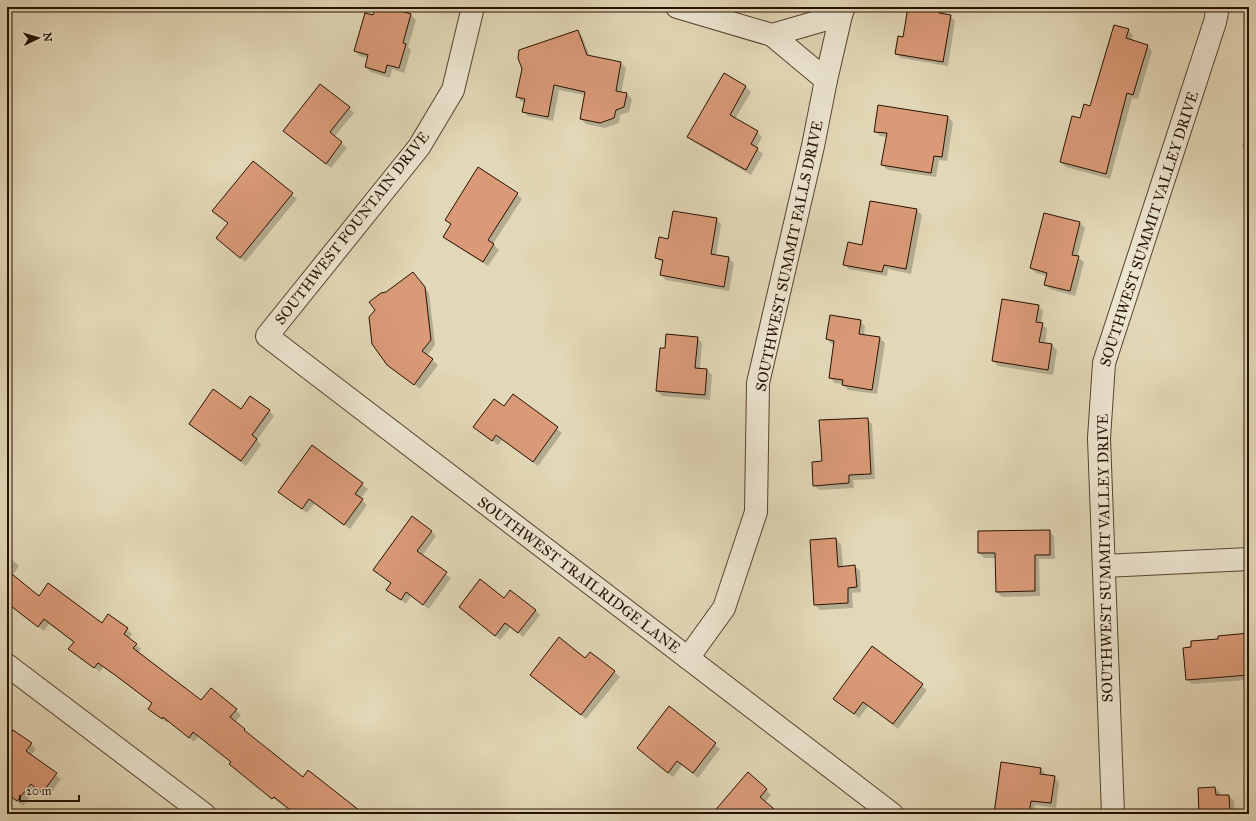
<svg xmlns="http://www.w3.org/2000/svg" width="1256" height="821" viewBox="0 0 1256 821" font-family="'IM FELL Great Primer',serif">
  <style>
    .shadow { fill: #0003 }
    .building { fill: #da9a78; stroke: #261100 }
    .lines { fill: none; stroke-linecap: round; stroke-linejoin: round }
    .minor-casing { stroke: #55422e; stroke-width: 24 }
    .minor { stroke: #ece5d0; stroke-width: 22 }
    .labels { text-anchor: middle; stroke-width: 3; stroke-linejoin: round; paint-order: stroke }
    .street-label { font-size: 15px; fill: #261100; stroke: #ece5d0 }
  </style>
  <rect width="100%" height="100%" fill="#e2d7b6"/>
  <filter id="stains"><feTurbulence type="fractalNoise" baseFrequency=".005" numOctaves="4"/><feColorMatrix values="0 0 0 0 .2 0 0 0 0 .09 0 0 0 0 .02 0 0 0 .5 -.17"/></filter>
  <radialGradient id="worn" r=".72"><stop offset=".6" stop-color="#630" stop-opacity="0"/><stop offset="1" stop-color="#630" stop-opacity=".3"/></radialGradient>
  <!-- shadow -->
  <g class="shadow">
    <polygon points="376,7 384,7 411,15 416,20 408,47 411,50 404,73 392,69 390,78 371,72 366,67 368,58 360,56 355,51 374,16"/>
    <polygon points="909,7 946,7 945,15 950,16 955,21 948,66 901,58 896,53 904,38"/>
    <polygon points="1128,30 1133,35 1131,41 1147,46 1152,51 1138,99 1132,98 1110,179 1066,167 1061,162 1081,119 1090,107"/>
    <polygon points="577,31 582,36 590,57 621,63 626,68 621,93 627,94 632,99 629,112 620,115 619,123 605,128 586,124 581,119 585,95 559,90 553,121 528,116 523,111 525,102 522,102 517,97"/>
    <polygon points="746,87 751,92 735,119 757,132 762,137 756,148 763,154 751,175 694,142 689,137"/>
    <polygon points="1249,97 1249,113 1245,109"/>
    <polygon points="349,108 354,113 334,137 347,148 331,168 284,131"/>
    <polygon points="948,117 953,122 947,161 939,160 936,177 888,170 882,165 887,137 880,136 875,131"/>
    <polygon points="1249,127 1249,151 1242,146"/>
    <polygon points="253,162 297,199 245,262 217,238 229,224 219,216"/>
    <polygon points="517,194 522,199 493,244 499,250 488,266 450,242 445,237 452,225 446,220"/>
    <polygon points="916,210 922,215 911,274 888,269 887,276 849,269 844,264"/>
    <polygon points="716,219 721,224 716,256 729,258 734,263 729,291 666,280 661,275 663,263 656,258 669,240"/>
    <polygon points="1080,223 1085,228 1077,257 1084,262 1075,296 1050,289 1045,284 1047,276 1036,273 1031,268"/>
    <polygon points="413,273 429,293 435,345 427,356 438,365 420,389 388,364 376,310"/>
    <polygon points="1038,306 1043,311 1041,324 1047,329 1045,344 1052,345 1057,350 1053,375 998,366 993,361"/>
    <polygon points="860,321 865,326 864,336 880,338 885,343 877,394 848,390 843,384 835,383 830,378 835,344 832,344 827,339"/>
    <polygon points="697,338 702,343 700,369 707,370 712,375 710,400 662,396 657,391 666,349"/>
    <polygon points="513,395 562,433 538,466 502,440 498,445 474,427 504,408"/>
    <polygon points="241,410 269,411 274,416 257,440 261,445 246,466 195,429 190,424"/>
    <polygon points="867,419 872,424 875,479 853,480 854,488 819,490 814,485 823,462"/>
    <polygon points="312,447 368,489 360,499 367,505 350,529 315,503 307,513 279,492"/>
    <polygon points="431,531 436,536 422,556 451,578 429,609 411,596 406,604 393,594 392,584"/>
    <polygon points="1049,531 1054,536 1055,559 1039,559 1040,596 1002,597 997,592 996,558 984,558 979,553"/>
    <polygon points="836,539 841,545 843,567 855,566 860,571 861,592 852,593 853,608 820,610 815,605"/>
    <polygon points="7,555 19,566 12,576 39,597 102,625 127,629 132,634 128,639 141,649 138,653 201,702 236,710 241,715 235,722 249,735 303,778 365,814 294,814 235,769 230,764 232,763 199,736 194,742 169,721 167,723 149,708 153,704 122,680 103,667 100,672 75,654 74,642 49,624 44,631 7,603"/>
    <polygon points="504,599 535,610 540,615 523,637 511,627 500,640 460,607"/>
    <polygon points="1247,631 1249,631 1249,683 1246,680 1192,684 1187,679 1220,640 1247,634"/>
    <polygon points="872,648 927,690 898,729 868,706 859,718 840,703"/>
    <polygon points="591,653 620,677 586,719 531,675 586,660"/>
    <polygon points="669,708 720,749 698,778 682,765 673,777 638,748"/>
    <polygon points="7,740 31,744 36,749 31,755 61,779 48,797 36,788 23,806 7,794"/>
    <polygon points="1040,768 1045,773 1045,776 1054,777 1059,782 1056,808 1035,805 1034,814 995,814"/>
    <polygon points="1215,788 1220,793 1220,796 1229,796 1234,801 1235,814 1200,814"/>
    <polygon points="766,790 771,795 765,802 778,814 723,814"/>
  </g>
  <!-- building -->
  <g class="building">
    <polygon points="375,7 388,7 411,14 403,43 406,44 399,68 387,65 385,73 365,67 368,55 354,51 365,13 373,15"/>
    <polygon points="908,7 940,7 939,13 951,15 943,62 895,54 898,36 903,37"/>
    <polygon points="1114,25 1129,29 1126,38 1148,45 1133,95 1127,93 1106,174 1060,162 1072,116 1080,118 1084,104 1090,106"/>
    <polygon points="578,30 587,55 621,62 616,91 627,93 624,107 616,110 614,118 600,123 580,119 585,92 554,85 548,117 522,112 525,99 516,97 522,69 518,58 519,50"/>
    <polygon points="724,73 746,86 730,115 758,131 751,144 758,148 746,170 687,137"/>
    <polygon points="320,84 350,107 330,132 342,142 326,164 283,131"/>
    <polygon points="878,105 948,116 942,157 934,156 931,173 881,165 887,133 874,132"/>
    <polygon points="253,161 293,193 240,258 216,238 228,223 212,211"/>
    <polygon points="478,167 518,193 488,240 494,244 483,262 443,237 451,224 445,220"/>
    <polygon points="870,201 917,209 906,269 884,265 882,272 843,265 848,242 862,245"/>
    <polygon points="673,211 717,218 711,254 729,257 724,287 660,275 663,260 655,258 659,237 668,239"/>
    <polygon points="1044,213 1080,222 1072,255 1079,256 1070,291 1044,285 1047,273 1030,268"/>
    <polygon points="413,272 425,287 431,340 422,351 433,359 414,385 387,365 372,344 369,317 375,310 369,302 381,293 386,292"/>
    <polygon points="1002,299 1039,305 1036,322 1043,323 1039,342 1052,344 1048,370 992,361"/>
    <polygon points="830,315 861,320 859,334 880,337 872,390 842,385 843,380 829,378 834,341 826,339"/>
    <polygon points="666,334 698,337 695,368 707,369 705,395 656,391 660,348 665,348"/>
    <polygon points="213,389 241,409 250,396 270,410 252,435 257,439 241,461 189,424"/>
    <polygon points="513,394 558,427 533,462 496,435 492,441 473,427 494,399 504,406"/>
    <polygon points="868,418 871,474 849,475 849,483 813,486 812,462 822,461 819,420"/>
    <polygon points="312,445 363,483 355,494 363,499 344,525 309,499 302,509 278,492"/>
    <polygon points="412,516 432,531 417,551 447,572 423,605 406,592 401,600 386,590 391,583 373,570"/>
    <polygon points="1050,530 1050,555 1035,555 1035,591 996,592 995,553 978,553 978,531"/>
    <polygon points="836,538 838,567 855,565 857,587 848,588 848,603 814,605 810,540"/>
    <polygon points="7,570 39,596 48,583 102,623 108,614 128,628 124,634 137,644 133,648 201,700 211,688 237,709 230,717 245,729 244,730 303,777 308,770 364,814 295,814 274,797 272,799 229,764 231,762 193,732 189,738 163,717 162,719 148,709 152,703 115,675 98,663 94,668 68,649 74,642 44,619 38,627 7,603"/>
    <polygon points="480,579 504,598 510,590 536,610 518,633 505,623 495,636 459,607"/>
    <polygon points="1249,633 1249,675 1186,680 1183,648 1191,647 1191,641 1218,639 1218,636"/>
    <polygon points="559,637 585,658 590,652 615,671 581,715 530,675"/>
    <polygon points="872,646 923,684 893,724 863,702 854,714 833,699"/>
    <polygon points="669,706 716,743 693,773 677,761 668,773 637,748"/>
    <polygon points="13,730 32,743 26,751 57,773 42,793 31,784 17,801 7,794 7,738"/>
    <polygon points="1001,762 1041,768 1040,774 1055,776 1051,803 1031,801 1029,814 994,814"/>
    <polygon points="748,772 767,789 760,797 780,814 712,814"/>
    <polygon points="1215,787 1216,795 1229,795 1230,814 1199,814 1198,788"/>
  </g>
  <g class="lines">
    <defs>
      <g id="minor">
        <polyline points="473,7 453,90 419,147 267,336 892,814"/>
        <polyline points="677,7 772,35 826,80"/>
        <polyline points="772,35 841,15"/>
        <polyline points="1104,566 1249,559"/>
        <polyline points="688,658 724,608 756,512 758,383 813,146 826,80 841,15 844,7"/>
        <polyline points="7,665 204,814"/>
        <polyline points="1113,814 1099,438 1104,363 1215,22 1218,7"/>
      </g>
    </defs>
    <!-- minor casing -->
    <use href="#minor" class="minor-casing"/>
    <!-- minor -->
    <use href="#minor" class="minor"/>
  </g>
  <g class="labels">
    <!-- street labels -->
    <g class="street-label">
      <text transform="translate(352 228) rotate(-52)" y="5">SOUTHWEST FOUNTAIN DRIVE</text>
      <text transform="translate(1149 229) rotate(-72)" y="5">SOUTHWEST SUMMIT VALLEY DRIVE</text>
      <text transform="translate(789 256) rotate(-78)" y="5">SOUTHWEST SUMMIT FALLS DRIVE</text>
      <text transform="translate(1105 558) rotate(-91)" y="5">SOUTHWEST SUMMIT VALLEY DRIVE</text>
      <text transform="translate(579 575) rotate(37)" y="5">SOUTHWEST TRAILRIDGE LANE</text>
    </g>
  </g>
  <!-- margin -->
  <rect width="1256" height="821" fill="none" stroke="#e2d7b6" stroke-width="24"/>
  <rect x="8" y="8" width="1240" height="805" fill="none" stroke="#261100" stroke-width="2"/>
  <rect x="12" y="12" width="1232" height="797" fill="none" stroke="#261100"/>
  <!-- north arrow -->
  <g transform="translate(38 38) rotate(85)" stroke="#ece5d0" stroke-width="3" paint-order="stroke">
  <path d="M0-3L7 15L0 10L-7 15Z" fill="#261100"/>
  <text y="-6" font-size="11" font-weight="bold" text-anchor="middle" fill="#261100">N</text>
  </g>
  <!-- scale -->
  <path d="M20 795v6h59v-6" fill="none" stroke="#261100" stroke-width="2"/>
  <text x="26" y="795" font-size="12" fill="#261100" stroke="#ece5d0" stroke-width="3" paint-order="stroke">20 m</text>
  <rect width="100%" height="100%" filter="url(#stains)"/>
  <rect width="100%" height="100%" fill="url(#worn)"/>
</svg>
